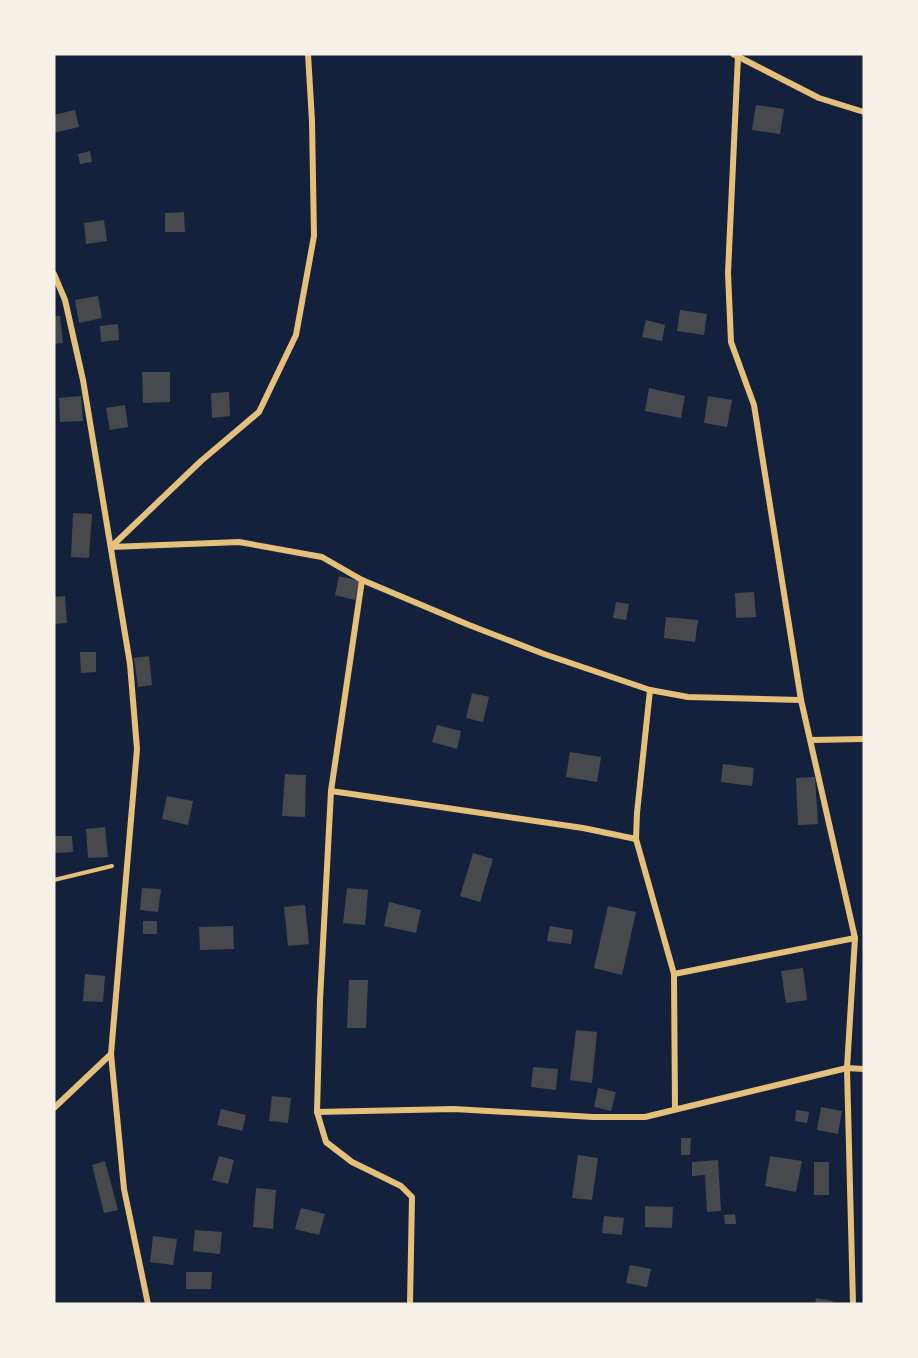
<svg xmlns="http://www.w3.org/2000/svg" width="918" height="1358" viewBox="0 0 918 1358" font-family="'Crimson Pro',serif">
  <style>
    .building { fill: #48494c }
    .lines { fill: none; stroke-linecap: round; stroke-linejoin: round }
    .path { stroke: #e5c07b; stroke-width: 4 }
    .minor { stroke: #e5c07b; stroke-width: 6 }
  </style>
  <rect width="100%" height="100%" fill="#14213d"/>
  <!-- building -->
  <g class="building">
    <polygon points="756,105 784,109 780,134 752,130"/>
    <polygon points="75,110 79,127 54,133 54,115"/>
    <polygon points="90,151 92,162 80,164 78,154"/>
    <polygon points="184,212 185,232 165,232 165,213"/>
    <polygon points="104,220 107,241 86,244 84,223"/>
    <polygon points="98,296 102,318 79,323 75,300"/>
    <polygon points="680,310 707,314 704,335 677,331"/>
    <polygon points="54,316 60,316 63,343 54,344"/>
    <polygon points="646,320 665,325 662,341 642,337"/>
    <polygon points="118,324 119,340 101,342 100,326"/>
    <polygon points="142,372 170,372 170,402 143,403"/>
    <polygon points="649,388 685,396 681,418 645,411"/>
    <polygon points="229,392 230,416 212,418 211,393"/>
    <polygon points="81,396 83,421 60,422 59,398"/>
    <polygon points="708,396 732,400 727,427 704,423"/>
    <polygon points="125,405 128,427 110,430 106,408"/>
    <polygon points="73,513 92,514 89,558 71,557"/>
    <polygon points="339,576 359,581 355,600 335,595"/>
    <polygon points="754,592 756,617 736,618 735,593"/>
    <polygon points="65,596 67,623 54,624 54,597"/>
    <polygon points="616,602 629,604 626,620 613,618"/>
    <polygon points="666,617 698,620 695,642 664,638"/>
    <polygon points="80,652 96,652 96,672 81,673"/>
    <polygon points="149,656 152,685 138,687 134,658"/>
    <polygon points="472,693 489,697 483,722 466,718"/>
    <polygon points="437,725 461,731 457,749 432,742"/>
    <polygon points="570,752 601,757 597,782 566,777"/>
    <polygon points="723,764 754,768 752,786 721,782"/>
    <polygon points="285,774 306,775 305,817 282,816"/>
    <polygon points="815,777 818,824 798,825 796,778"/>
    <polygon points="167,796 193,801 188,825 162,819"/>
    <polygon points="105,827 108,857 88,858 86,829"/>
    <polygon points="54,836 72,836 73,852 54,853"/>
    <polygon points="473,853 493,859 480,902 460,896"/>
    <polygon points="142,888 161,889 158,912 140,910"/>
    <polygon points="347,888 368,890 365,925 343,923"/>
    <polygon points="389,902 421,910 416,933 384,926"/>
    <polygon points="305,905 309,944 288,946 284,907"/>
    <polygon points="608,906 636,912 622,975 594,968"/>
    <rect x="143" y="921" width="14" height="13"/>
    <polygon points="233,926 234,949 200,950 199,927"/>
    <polygon points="550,926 573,930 571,944 547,941"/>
    <polygon points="803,968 807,1000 786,1003 781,971"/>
    <polygon points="85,974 105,976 103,1002 83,1001"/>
    <polygon points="349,980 368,980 366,1028 347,1028"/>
    <polygon points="576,1030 597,1032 592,1083 570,1080"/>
    <polygon points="533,1067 558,1069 556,1090 531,1087"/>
    <polygon points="598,1088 616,1092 611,1111 594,1107"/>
    <polygon points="272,1096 291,1098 288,1123 269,1121"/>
    <polygon points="821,1107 842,1111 838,1134 817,1130"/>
    <polygon points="221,1109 246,1115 242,1131 217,1125"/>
    <polygon points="796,1110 809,1112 807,1123 795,1121"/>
    <polygon points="681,1138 691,1138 690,1155 681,1155"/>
    <polygon points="578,1155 598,1158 592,1200 572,1198"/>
    <polygon points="219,1156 234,1160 228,1184 212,1180"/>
    <polygon points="770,1156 802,1161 796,1192 765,1186"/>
    <polygon points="718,1160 721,1211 707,1212 705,1175 692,1176 692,1162"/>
    <polygon points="105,1161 118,1210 104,1213 92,1165"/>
    <rect x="814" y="1162" width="15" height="33"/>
    <polygon points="256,1188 276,1190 273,1229 253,1227"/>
    <polygon points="645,1206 673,1207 672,1228 645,1227"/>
    <polygon points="301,1208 325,1214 319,1235 295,1229"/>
    <polygon points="735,1214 736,1224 725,1224 724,1215"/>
    <polygon points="604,1216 624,1218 622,1235 602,1233"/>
    <polygon points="195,1230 222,1232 220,1254 193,1251"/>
    <polygon points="153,1236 177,1239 173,1265 150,1262"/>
    <polygon points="630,1265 651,1269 647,1287 626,1283"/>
    <polygon points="186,1272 212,1272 211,1289 186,1289"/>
    <polygon points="816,1298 833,1301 832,1304 815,1304"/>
  </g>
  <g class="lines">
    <!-- path -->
    <polyline class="path" points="54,880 112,866"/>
    <!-- minor -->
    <g class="minor">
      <polyline points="733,54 819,98 864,112"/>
      <polyline points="738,56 728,273 731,342 754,405 801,700 855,938 847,1068 853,1304"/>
      <polyline points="54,274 65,300 83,380 130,664 137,749 111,1054 124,1189 148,1304"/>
      <polyline points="111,547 239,542 322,557 362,580 469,625 544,654 650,690 688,697 801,700"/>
      <polyline points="111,547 201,461 259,412 296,335 314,236 312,121 308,54"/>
      <polyline points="362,580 331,791 320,1000 317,1112 326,1142 352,1162 401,1186 412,1197 410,1304"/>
      <polyline points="650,690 637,813 636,839 674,974 675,1109"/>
      <polyline points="811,740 864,739"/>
      <polyline points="331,791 583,828 636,839"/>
      <polyline points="674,974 855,938"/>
      <polyline points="54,1108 111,1054"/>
      <polyline points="317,1112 454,1109 593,1117 645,1117 847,1068 864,1069"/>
    </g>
  </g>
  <!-- border -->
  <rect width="918" height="1358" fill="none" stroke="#f6f1e7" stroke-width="111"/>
</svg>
